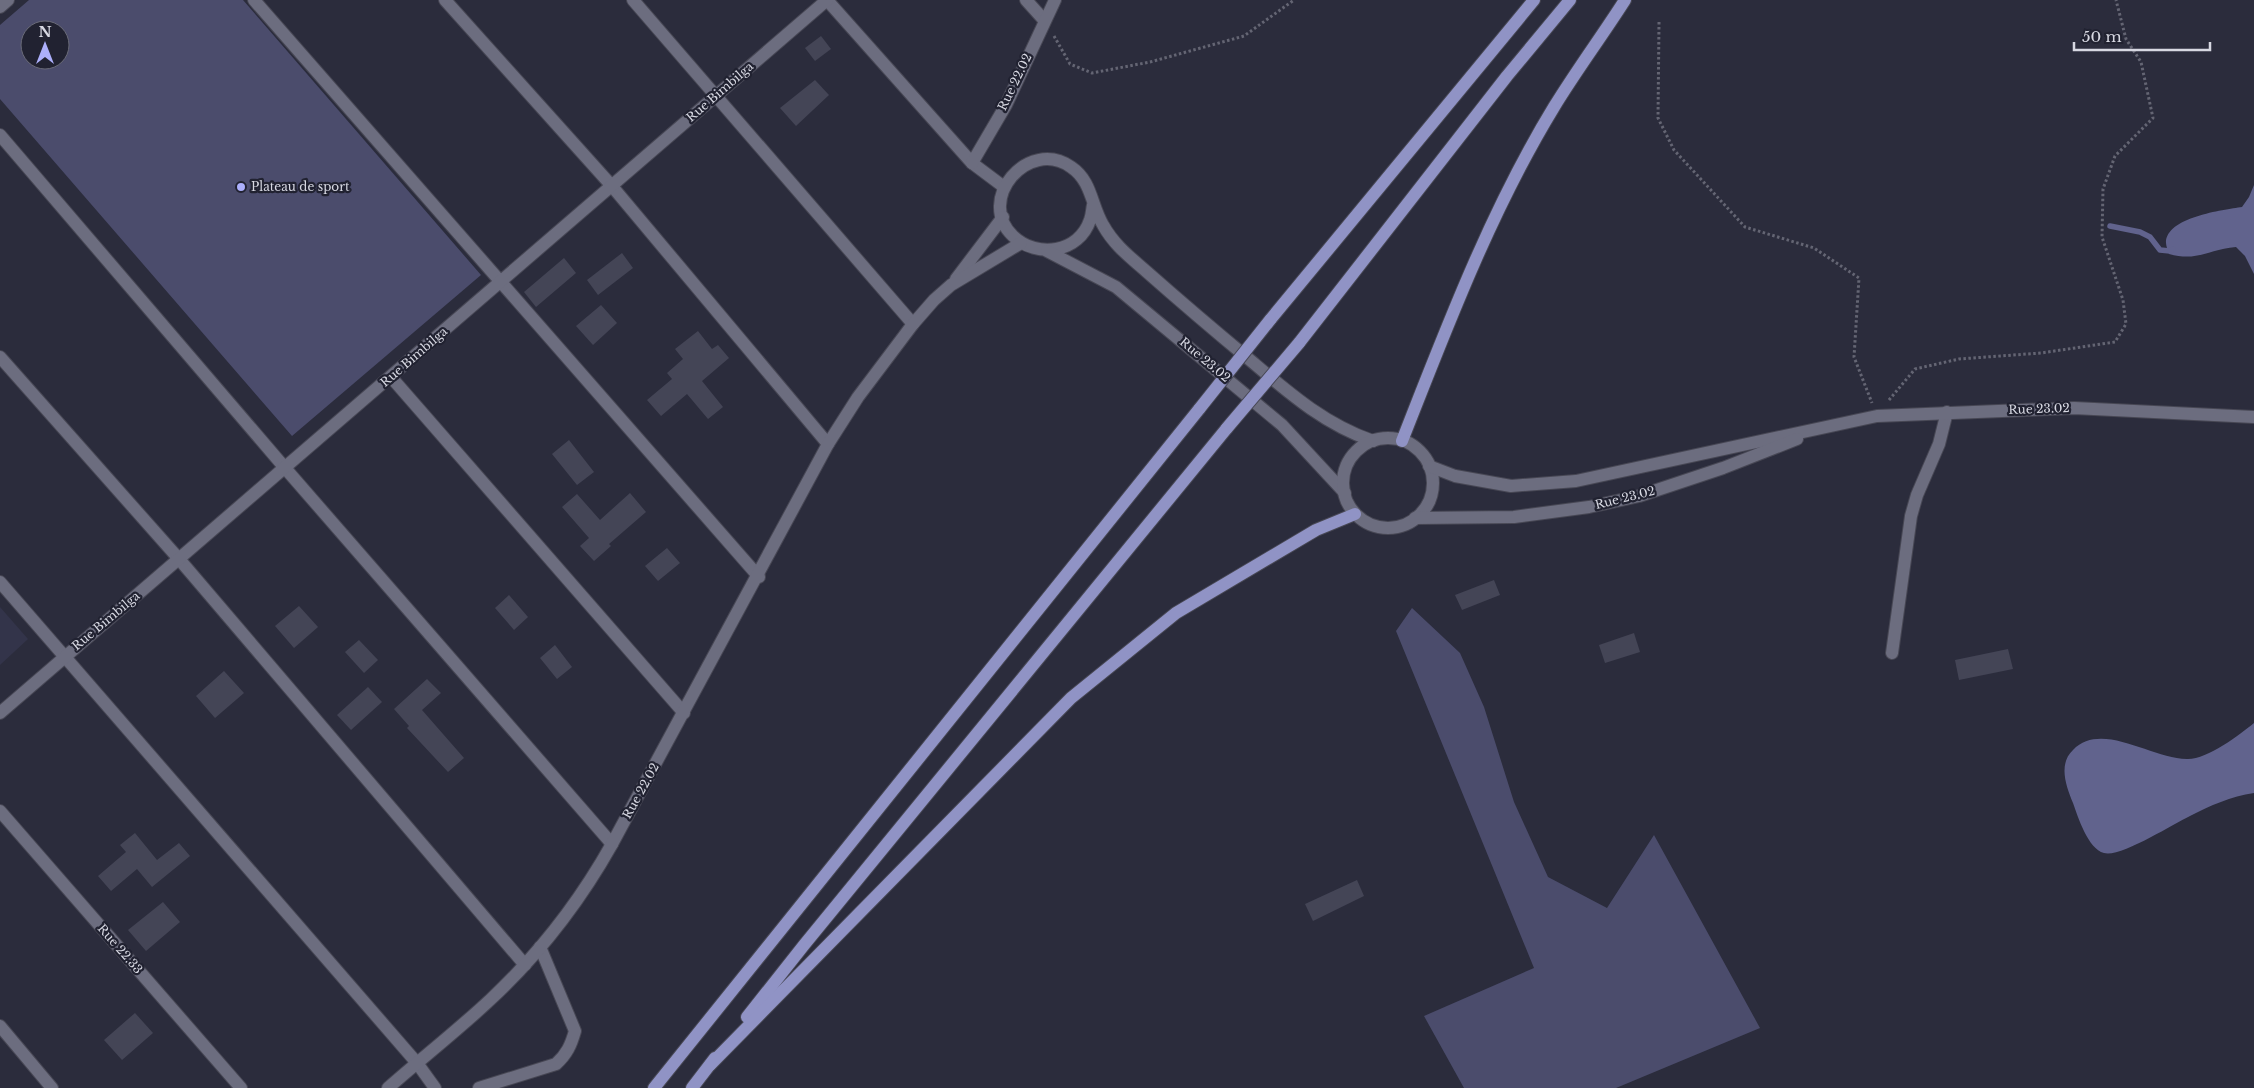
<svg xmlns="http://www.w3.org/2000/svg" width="2254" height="1088" viewBox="0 0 2254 1088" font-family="'Libre Baskerville',serif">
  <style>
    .built { fill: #33344a }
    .green { fill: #4b4c6c; fill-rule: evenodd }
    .water { fill: #61638d }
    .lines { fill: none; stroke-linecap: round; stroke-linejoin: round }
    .stream { stroke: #61638d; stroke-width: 5.5 }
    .building { fill: #444556 }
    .street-casing { stroke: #474754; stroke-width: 14 }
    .secondary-casing { stroke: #474754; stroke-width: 14 }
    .primary-casing { stroke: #474754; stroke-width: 14 }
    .path { stroke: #646573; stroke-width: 3; stroke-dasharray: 2.5 2.5; stroke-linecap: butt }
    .street { stroke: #6c6d7f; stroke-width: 12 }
    .secondary { stroke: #6c6d7f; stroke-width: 12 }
    .primary { stroke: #9093c5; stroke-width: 12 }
    .primary-bridge-casing { stroke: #474754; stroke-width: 14; stroke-linecap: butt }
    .primary-bridge { stroke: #9093c5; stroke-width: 12 }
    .poi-dot { fill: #acaffb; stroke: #212231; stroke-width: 2 }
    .labels { text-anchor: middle; stroke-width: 4.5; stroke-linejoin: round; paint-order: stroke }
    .street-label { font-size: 12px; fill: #d7d8e2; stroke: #212231 }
    .poi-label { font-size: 12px; fill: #d7d8e2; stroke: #212231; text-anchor: start }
  </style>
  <rect width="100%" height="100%" fill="#2b2c3c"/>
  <!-- built -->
  <polygon class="built" points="0,607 28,639 0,665"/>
  <!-- green -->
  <g class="green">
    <path d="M29,0H243L481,275L292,436L0,99V25ZM30,30H60V60H30Z"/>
    <polygon points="1412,608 1460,653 1484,707 1514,802 1548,877 1607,908 1654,835 1760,1028 1616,1088 1464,1088 1424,1016 1534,968 1396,631"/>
  </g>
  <!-- water -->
  <g class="water">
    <path d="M2254,185V274L2245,256L2236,247C2209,249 2198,262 2169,254C2168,251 2166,246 2166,243C2166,217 2223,210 2242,207L2249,197Z"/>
    <path d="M2254,723V793C2231,796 2210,806 2190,816C2173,824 2120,858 2104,853C2088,849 2078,817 2073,803C2066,786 2058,764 2073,750C2102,720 2153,760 2188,759C2208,759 2239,735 2254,723Z"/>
  </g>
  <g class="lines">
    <!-- stream -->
    <polyline class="stream" points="2110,226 2140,232 2150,237 2160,250 2170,251 2173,249"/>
  </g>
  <!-- building -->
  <g class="building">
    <polygon points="821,36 831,49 815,61 805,48"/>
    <polygon points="815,80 829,95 796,126 780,108"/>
    <polygon points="622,253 633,268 598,295 587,280"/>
    <polygon points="564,258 576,273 536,307 524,292"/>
    <polygon points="601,305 617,323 593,345 576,326"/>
    <polygon points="698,331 712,349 718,345 729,358 702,381 723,407 708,419 687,394 661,416 647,400 672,379 667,373 683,359 675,349"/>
    <polygon points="569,440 594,472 577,485 552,454"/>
    <polygon points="630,493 646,512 609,544 611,546 594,561 580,546 589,538 562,507 577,494 600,520"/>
    <polygon points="667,548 680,563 658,581 645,566"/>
    <polygon points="1494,580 1500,595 1462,610 1455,595"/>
    <polygon points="509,595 528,617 514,630 495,608"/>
    <polygon points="299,606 318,627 294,648 275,626"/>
    <polygon points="1634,633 1640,652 1605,663 1599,645"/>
    <polygon points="359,640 378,660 364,673 345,652"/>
    <polygon points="555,645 572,667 557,679 540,658"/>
    <polygon points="2008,649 2013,669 1959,680 1955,660"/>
    <polygon points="224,671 244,693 215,718 196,696"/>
    <polygon points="427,679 441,693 422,710 464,758 448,772 407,728 409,726 394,709"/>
    <polygon points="368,687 382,702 351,730 337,715"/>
    <polygon points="135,833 157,860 179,843 190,856 152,887 137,869 111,891 98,876 126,852 120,845"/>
    <polygon points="1357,880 1364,896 1313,921 1305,904"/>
    <polygon points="163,902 180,922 146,951 128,930"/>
    <polygon points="135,1013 153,1033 122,1060 104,1040"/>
  </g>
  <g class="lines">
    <defs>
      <g id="street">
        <polyline points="254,0 759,577"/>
        <polyline points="445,0 611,185 828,444"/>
        <polyline points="633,0 913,324"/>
        <polyline points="827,0 972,163 1004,187"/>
        <polyline points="1026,0 1044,20"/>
        <polyline points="0,7 8,0"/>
        <polyline points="0,135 285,468 612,844"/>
        <polyline points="972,163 1006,105 1055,0"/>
        <polyline points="0,357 179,559 525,965"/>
        <polyline points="391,377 684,713"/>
        <polyline points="0,582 417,1063 435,1088"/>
        <polyline points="1892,653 1911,516 1917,495 1939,444 1947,412"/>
        <polyline points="0,713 827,0"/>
        <polyline points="0,811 241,1088"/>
        <polyline points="0,1026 52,1088"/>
        <path d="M479,1088L556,1064C567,1054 571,1045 575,1031L540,947"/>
      </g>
      <g id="secondary">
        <path d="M1093,205C1092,209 1092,215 1090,220C1079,253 1037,259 1013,236C975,200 1028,137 1071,167C1092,181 1091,205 1103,225C1114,245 1130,257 1147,272C1181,302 1215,331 1250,360C1289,393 1324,424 1373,441"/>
        <polyline points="1047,251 1116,287 1282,425 1345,493"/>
        <polyline points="956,279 1003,217"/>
        <circle cx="1388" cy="483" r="45"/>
        <polyline points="1429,466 1455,476 1511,486 1576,481 1877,416 2074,408 2254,417"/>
        <polyline points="1415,518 1514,517 1589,507 1639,496 1723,468 1797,439"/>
        <path d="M388,1088C422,1058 458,1030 491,999C539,954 580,901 612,844L828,444L858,397L913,324L934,300L951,285L1021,243"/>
      </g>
      <g id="primary">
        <polyline points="1270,320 1534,0"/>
        <polyline points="1299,343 1507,76 1570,0"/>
        <path d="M1402,441C1446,329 1491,210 1554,107C1576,71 1602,36 1625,0"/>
        <polyline points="747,1017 804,945 1227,428"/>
        <polyline points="710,1065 1071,698 1176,613 1316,530 1355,514"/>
        <polyline points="654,1088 1200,408"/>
        <polyline points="692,1088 715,1058"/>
      </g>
    </defs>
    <!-- street casing -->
    <use href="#street" class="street-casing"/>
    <!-- secondary casing -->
    <use href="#secondary" class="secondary-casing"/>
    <!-- primary casing -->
    <use href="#primary" class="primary-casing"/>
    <!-- path -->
    <g class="path">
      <polyline points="1659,22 1658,118 1674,150 1745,227 1814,248 1859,278 1854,357 1872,403"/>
      <polyline points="1054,36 1070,64 1092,73 1150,62 1244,36 1294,0"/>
      <polyline points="1889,400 1915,369 1959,359 2041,353 2115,342 2126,324 2123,300 2102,237 2103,189 2115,156 2153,118 2141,62 2126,39 2116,0"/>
    </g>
    <!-- street -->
    <use href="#street" class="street"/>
    <!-- secondary -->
    <use href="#secondary" class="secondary"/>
    <!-- primary -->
    <use href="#primary" class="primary"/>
    <defs>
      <g id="primary-bridge">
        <polyline points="1200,408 1270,320"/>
        <polyline points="1227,428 1299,343"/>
      </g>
    </defs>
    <!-- primary-bridge casing -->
    <use href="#primary-bridge" class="primary-bridge-casing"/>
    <!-- primary-bridge -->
    <use href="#primary-bridge" class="primary-bridge"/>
  </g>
  <!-- markers -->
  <circle class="poi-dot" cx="241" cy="187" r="5"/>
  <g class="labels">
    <!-- street labels -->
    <g class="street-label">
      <text transform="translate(1015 82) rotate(-64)" y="4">Rue 22.02</text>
      <text transform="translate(720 92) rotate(-41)" y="4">Rue Bimbilga</text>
      <text transform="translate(414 357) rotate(-41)" y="4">Rue Bimbilga</text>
      <text transform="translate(1205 360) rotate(40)" y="4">Rue 23.02</text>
      <text transform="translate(2039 409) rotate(-2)" y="4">Rue 23.02</text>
      <text transform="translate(1625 498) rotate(-14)" y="4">Rue 23.02</text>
      <text transform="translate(106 621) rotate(-40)" y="4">Rue Bimbilga</text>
      <text transform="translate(641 791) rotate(-61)" y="4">Rue 22.02</text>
      <text transform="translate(120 949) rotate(49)" y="4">Rue 22.33</text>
    </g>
    <!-- poi labels -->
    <g class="poi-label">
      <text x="251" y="191">Plateau de sport</text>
    </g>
  </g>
  <!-- north arrow -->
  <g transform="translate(45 45)"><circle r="24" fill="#212231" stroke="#6a6b78"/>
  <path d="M0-4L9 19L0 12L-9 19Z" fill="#acaffb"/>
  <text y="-8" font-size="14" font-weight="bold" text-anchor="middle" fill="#d7d8e2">N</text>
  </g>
  <!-- scale -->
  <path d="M2074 42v8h136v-8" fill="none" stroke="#d7d8e2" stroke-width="2.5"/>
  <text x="2082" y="42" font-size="15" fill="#d7d8e2" stroke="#212231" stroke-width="4" paint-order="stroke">50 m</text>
</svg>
